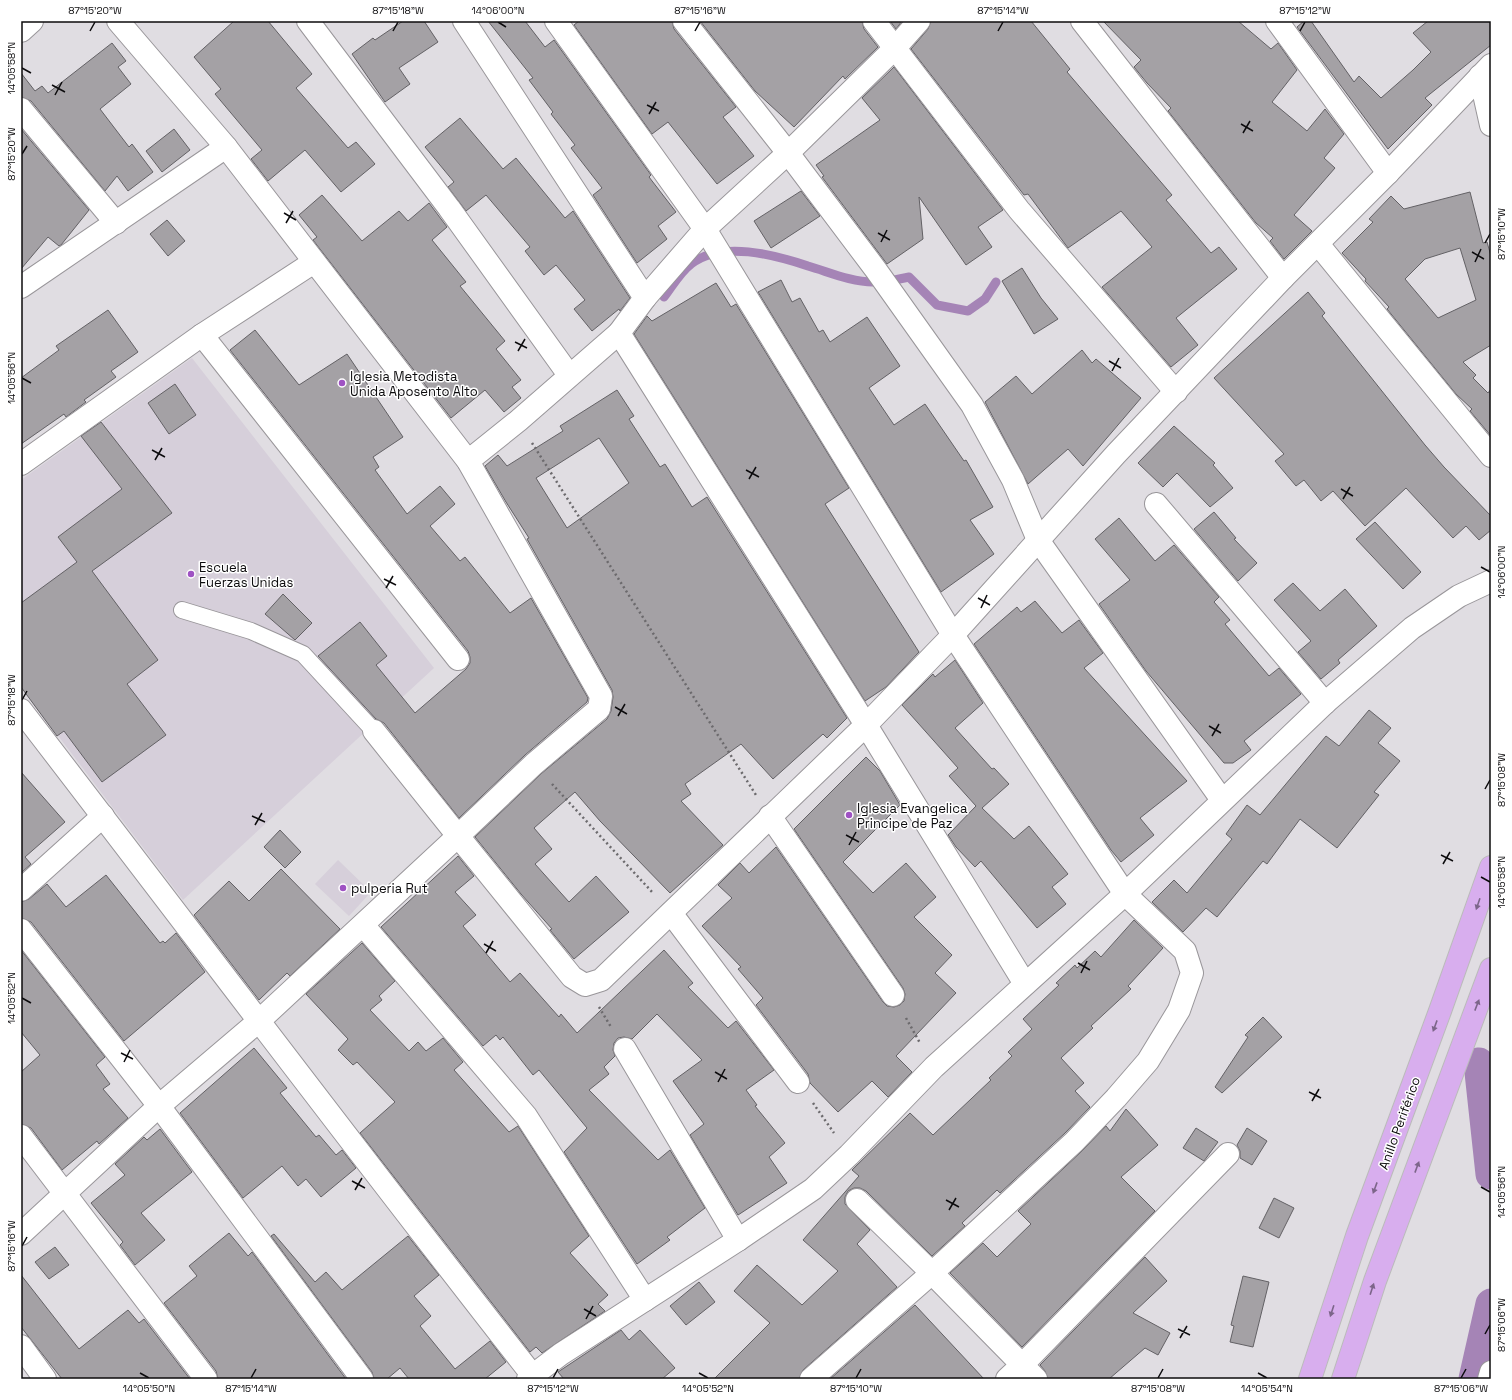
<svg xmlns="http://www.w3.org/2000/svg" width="1512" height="1400" viewBox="0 0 1512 1400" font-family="'Space Grotesk',sans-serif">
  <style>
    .built { fill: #d6cfda }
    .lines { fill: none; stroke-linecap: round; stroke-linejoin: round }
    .stream { stroke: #a584b6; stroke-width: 9 }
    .canal { stroke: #a584b6; stroke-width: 31 }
    .building { fill: #a4a1a5; stroke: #636165; fill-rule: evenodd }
    .service-casing { stroke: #99969a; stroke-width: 18 }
    .minor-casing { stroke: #99969a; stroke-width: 24 }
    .tertiary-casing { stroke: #99969a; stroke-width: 24 }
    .trunk-casing { stroke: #bbb; stroke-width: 24 }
    .path { stroke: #6c6a6d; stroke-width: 2.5; stroke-dasharray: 2 3; stroke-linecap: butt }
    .service { stroke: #fff; stroke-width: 16 }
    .minor { stroke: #fff; stroke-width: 22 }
    .tertiary { stroke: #fff; stroke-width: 22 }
    .trunk { stroke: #d8aeee; stroke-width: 22 }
    .oneway { fill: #7c6589 }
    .ticks { fill: none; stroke: #0c0b0d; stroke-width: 1.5 }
    .poi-dot { fill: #9f52c3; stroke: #fff; stroke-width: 1.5 }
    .labels { text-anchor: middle; stroke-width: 3; stroke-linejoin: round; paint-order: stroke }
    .poi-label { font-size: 13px; fill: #0c0b0d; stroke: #fff; text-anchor: start }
    .street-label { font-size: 13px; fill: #0c0b0d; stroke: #fff }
    .neatline { fill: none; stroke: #0c0b0d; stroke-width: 1.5 }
    .ticks-label { font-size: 10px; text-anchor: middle; fill: #0c0b0d }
  </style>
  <rect width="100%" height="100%" fill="#e0dde2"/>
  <!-- built -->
  <g class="built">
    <polygon points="192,358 434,668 183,900 21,687 21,480"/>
    <polygon points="338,860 371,892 349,916 315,884"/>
  </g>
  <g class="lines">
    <!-- stream -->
    <path class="stream" d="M664,297C672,287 680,272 691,264C721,240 775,255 808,266C829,272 851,282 873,282C885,283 898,279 909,277L937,305L968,311L985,299L996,282"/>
    <!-- canal -->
    <g class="canal">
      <polyline points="1479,1063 1491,1174"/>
      <polyline points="1474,1379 1491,1304"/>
    </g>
  </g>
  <!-- building -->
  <g class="building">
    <polygon points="234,21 268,21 312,74 296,88 348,148 356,142 375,164 341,192 305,150 268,181 251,159 262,150 215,94 221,89 194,57"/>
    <polygon points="403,21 424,21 438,42 399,68 410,84 385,102 352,54 373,38 375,40"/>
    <polygon points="488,21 525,21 545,47 554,40 651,175 649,177 676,212 658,226 667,239 637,263 593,195 602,188 571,148 575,145 551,114 553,112 529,80 533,78"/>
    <polygon points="579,21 672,21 674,29 736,107 723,117 754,156 717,184 668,122 652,134 574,25"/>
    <polygon points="700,21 862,21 864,29 878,47 845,79 843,76 794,127 755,91"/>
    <polygon points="890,21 902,21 896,29"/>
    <polygon points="931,21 1031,21 1070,69 1067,72 1172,195 1166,200 1211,253 1219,247 1237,269 1176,318 1198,345 1171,367 1102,287 1152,247 1121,211 1068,248 1028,194 1024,195 911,49 928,29"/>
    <polygon points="1103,21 1238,21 1271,49 1278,43 1297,70 1272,102 1307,131 1325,109 1344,134 1324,158 1335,168 1294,215 1312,231 1284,259 1270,241 1273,238 1256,223 1168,111 1171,108 1147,83 1134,67 1141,60"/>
    <polygon points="1304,21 1311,21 1354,82 1359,76 1381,98 1413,70 1431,52 1413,33 1428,21 1491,21 1491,45 1425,98 1432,105 1388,149 1297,27"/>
    <polygon points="112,43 126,61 118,67 131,84 100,109 129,147 132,144 153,172 128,191 117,176 105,191 31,101 21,97 21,73 35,91 42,86 48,93"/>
    <polygon points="894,67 1003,210 978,227 992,247 966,265 919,197 923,239 887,264 822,177 824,176 816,165 880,120 862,98"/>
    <polygon points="460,118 503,169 516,158 565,218 573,211 630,298 620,311 619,309 592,331 574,309 585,300 556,265 544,275 525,251 530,247 486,195 466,211 448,187 454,182 425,147"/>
    <polygon points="21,129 89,210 61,245 59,246 48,237 21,269"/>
    <polygon points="174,129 190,150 162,172 146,151"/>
    <polygon points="801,191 820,216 771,248 754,221"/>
    <path d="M1470,192L1483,243L1487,242L1491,256V345L1463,362L1476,375L1473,378L1488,393L1491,389V436L1470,411L1472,409L1456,394L1387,309L1389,307L1365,281L1366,279L1342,253L1373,222L1369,219L1391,196L1404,209ZM1460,248L1476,300L1438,318L1405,279L1425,259Z"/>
    <polygon points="322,195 362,241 399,211 408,221 429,203 447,227 432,240 466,282 460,286 505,341 496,349 521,380 512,387 521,398 504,412 485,390 451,418 313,240 317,237 299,215"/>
    <polygon points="167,220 185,241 168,256 150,234"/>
    <polygon points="1022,268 1041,298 1058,319 1034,334 1002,281"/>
    <polygon points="781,280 792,302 800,298 819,332 823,330 830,342 867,317 900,366 869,388 894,425 925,404 964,461 966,460 993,507 970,520 994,554 941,592 758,292"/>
    <polygon points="716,283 731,307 736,304 849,488 825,504 919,652 886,687 865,701 634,334 647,316 652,321"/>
    <polygon points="1308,292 1325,313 1322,316 1425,445 1444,467 1491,516 1491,530 1479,540 1466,526 1453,538 1406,488 1365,526 1333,491 1321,501 1304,480 1296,486 1275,461 1284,454 1214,378"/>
    <polygon points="108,310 138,352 111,371 116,377 84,400 86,402 66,417 64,414 21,444 21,378 59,350 56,346"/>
    <polygon points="255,330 299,385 347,354 403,437 373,457 379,467 375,470 407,514 440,486 455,504 430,526 460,561 465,557 510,613 531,598 588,698 587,702 525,755 459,818 384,723 376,719 318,656 360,622 387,656 376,665 415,713 466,669 470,663 470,657 468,651 230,350"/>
    <polygon points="1082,350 1092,363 1096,359 1141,398 1083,466 1068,449 1028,484 985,402 1016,376 1032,394"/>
    <polygon points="175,384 196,415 169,434 148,403"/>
    <path d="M617,390L634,416L629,419L660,467L665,464L692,507L707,497L847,718L827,738L823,734L773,779L741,744L685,784L691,794L681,801L723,845L670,893L600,821L575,792L534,828L552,849L535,864L569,902L596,876L629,912L574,959L550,930L552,929L521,894L475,837L542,773L607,719L611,711L613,697L612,690L527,539L529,538L506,502L485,466L498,455L507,466L563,431L560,426ZM599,438L629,483L567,528L536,478Z"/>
    <polygon points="101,422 172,513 92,571 158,660 127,684 166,735 102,782 64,731 57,736 21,687 21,603 77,562 58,537 122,489 81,436"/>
    <polygon points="1174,426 1215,463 1213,465 1233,488 1210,507 1177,473 1163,487 1138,463"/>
    <polygon points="1214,512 1236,538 1234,539 1257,563 1238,581 1194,529"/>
    <polygon points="1119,518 1155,561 1174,545 1219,597 1214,602 1230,620 1225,624 1269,676 1279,668 1301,694 1244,741 1251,750 1233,763 1224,763 1146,671 1099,604 1130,580 1095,539"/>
    <polygon points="1375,522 1421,572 1403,589 1356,539"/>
    <polygon points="1293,583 1320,611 1345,589 1377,626 1338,660 1340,663 1321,679 1298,652 1311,641 1274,600"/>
    <polygon points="283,594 312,623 295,640 265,614"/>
    <polygon points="1035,601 1062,633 1079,620 1103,653 1084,668 1187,781 1140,818 1154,835 1121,862 1111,850 974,644 1017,607 1021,612"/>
    <polygon points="955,660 983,703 955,728 992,769 994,768 1009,784 982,808 1014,839 1029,826 1068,874 1052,887 1066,904 1037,928 981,861 975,867 956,847 948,835 976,806 949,776 958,768 902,705 933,674 935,677"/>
    <polygon points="1369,710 1391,728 1378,743 1400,761 1374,792 1379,795 1337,848 1300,819 1267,864 1263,861 1217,917 1206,908 1183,932 1152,902 1174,880 1187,893 1232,839 1226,834 1247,805 1260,815 1326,736 1339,746"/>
    <polygon points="866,757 880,771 900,805 843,862 873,893 906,863 936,897 914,917 952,955 935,973 956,993 896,1056 912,1072 888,1097 872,1081 838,1112 810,1083 808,1074 756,1005 763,998 738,969 741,967 702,926 732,898 718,885 740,863 749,873 776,847 883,1002 887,1006 894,1007 900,1005 904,1001 905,994 903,988 794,829"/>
    <polygon points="21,772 65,822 25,857 31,864 21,873"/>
    <polygon points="280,830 301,852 285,868 264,847"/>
    <polygon points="458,856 474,876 455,892 476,915 463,926 510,982 520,973 559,1017 561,1014 577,1033 664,950 693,983 688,987 728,1028 736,1021 774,1070 746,1090 757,1105 755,1106 785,1143 769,1157 787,1183 738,1215 690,1135 704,1124 673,1081 702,1060 657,1014 632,1039 624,1037 618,1038 614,1043 613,1050 615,1056 604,1067 609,1074 589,1090 658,1160 670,1150 705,1208 667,1237 670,1240 637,1264 564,1152 587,1128 539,1070 533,1075 503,1037 500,1040 496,1035 483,1046 381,927"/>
    <polygon points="281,869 340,929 290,976 287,973 259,1000 194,915 229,881 249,901"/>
    <polygon points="106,875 160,943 163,941 165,943 176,933 205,972 124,1041 31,922 21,918 21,902 29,899 47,884 66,907"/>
    <polygon points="1134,920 1163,948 1128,986 1131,989 1091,1026 1093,1028 1061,1058 1084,1083 1075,1091 1090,1107 1065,1133 1000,1193 997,1190 962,1223 965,1226 932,1256 866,1191 860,1188 854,1188 848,1191 845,1197 845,1204 870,1230 857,1244 897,1287 803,1370 799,1379 714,1379 770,1323 734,1291 757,1265 802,1305 838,1271 803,1240 859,1176 852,1170 910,1113 933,1135 991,1080 989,1078 1012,1056 1008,1052 1032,1029 1023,1019 1059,985 1056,983 1075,965 1077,968 1095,951 1101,957"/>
    <polygon points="362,943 395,981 379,996 382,1000 370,1010 409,1051 418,1042 426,1051 443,1038 463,1062 454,1070 509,1132 518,1126 589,1236 570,1253 608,1295 598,1304 605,1311 542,1353 536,1347 530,1352 360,1133 395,1102 357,1062 353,1065 338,1050 348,1039 306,994"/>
    <polygon points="21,950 105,1057 96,1065 110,1084 103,1089 128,1118 99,1144 97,1141 62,1170 31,1128 21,1124 21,1072 40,1055 21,1032"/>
    <polygon points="1263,1017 1282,1037 1222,1093 1215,1087 1248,1037 1245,1035"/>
    <polygon points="254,1048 287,1088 280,1093 316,1137 319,1135 336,1155 342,1150 356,1168 321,1197 306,1179 298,1186 282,1166 243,1198 180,1113"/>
    <polygon points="1126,1109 1158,1145 1121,1177 1155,1211 1022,1347 950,1273 983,1243 997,1257 1031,1224 1018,1211 1082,1151 1106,1126 1110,1131"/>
    <polygon points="1196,1128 1218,1142 1204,1161 1183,1148"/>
    <polygon points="1247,1128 1267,1141 1252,1165 1240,1158 1240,1151 1237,1145"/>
    <polygon points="160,1129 192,1172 141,1213 165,1240 135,1265 120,1245 123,1242 91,1203 125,1175 115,1164 144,1137 147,1140"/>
    <polygon points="1274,1198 1294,1208 1279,1238 1259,1228"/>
    <polygon points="229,1233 248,1256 252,1252 346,1379 218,1379 216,1371 164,1303 197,1276 189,1266"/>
    <polygon points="274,1234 315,1282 326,1272 342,1290 408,1236 439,1275 414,1296 431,1316 420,1326 455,1369 490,1341 506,1362 485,1379 409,1379 400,1368 387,1379 374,1379 372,1372 271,1236"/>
    <polygon points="55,1247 69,1265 49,1279 35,1262"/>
    <polygon points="1145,1257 1167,1281 1133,1313 1170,1333 1158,1355 1145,1348 1109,1379 1048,1379 1045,1371 1040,1365"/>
    <polygon points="21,1275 79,1349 128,1310 139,1323 144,1319 190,1379 62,1379 21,1327"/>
    <polygon points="1243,1276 1269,1282 1253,1347 1230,1342 1234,1326 1231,1325"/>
    <polygon points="699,1282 715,1302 686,1325 670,1306"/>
    <polygon points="915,1305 984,1379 830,1379"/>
    <polygon points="621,1330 629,1340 640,1330 675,1368 662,1379 564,1379 558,1372"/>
  </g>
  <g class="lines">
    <defs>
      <polyline id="service" points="182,610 251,631 303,654 374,731"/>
      <g id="minor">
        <polyline points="118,21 226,147 468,461 601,696 599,709 534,764 458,836 374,731"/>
        <polyline points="308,21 449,208 569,375"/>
        <polyline points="464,21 645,298"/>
        <polyline points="556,21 705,229 953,635 1125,894 1185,951 1192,973 1179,1010 1148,1061 1116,1098 1074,1142 932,1273 811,1379"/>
        <polyline points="684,21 788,153 876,270 972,405 1013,480 1038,540 1222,800"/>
        <polyline points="874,21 1019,210 1176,392"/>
        <polyline points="1082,21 1283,278"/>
        <polyline points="1277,21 1388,173"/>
        <polyline points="21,31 32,21"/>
        <polyline points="1480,76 1491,125"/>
        <polyline points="21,109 116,223"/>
        <polyline points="1318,244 1491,456"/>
        <polyline points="21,287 226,147"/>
        <polyline points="619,333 866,725 1025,984"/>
        <polyline points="202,335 458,659"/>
        <polyline points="468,461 518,421 619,333 645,298 705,229 788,153 895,48 919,21"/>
        <polyline points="21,464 202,335 314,262"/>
        <polyline points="1156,504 1325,703"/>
        <path d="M21,710C192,932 360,1156 533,1376"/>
        <polyline points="770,816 893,995"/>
        <polyline points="21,890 103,816"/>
        <polyline points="671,913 798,1082"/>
        <polyline points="363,925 526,1116 645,1300"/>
        <polyline points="21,930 159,1106 362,1379"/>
        <polyline points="625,1049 738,1240"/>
        <polyline points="21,1136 206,1379"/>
        <polyline points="857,1200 932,1273 1036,1379"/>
        <polyline points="21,1346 45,1379"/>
        <polyline points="1007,1379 1023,1364 1228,1154"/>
        <polyline points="1489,1379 1491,1372"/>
      </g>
      <g id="tertiary">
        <polyline points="21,1234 159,1106 260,1020 458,836 572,977 585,985 601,980 866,725 953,635 1116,454 1283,278 1388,173 1491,65"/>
        <polyline points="528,1379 561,1354 738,1240 813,1189 849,1155 934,1067 1125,894 1325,703 1412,628 1459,596 1491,581"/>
      </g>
      <g id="trunk">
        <polyline points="1310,1379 1357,1236 1440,1011 1491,867"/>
        <polyline points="1343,1379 1375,1281 1491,969"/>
      </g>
    </defs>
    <!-- service casing -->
    <use href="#service" class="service-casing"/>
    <!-- minor casing -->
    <use href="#minor" class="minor-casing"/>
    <!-- tertiary casing -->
    <use href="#tertiary" class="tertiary-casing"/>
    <!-- trunk casing -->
    <use href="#trunk" class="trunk-casing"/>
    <!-- path -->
    <g class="path">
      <polyline points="532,443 756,795"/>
      <polyline points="552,784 653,893"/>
      <polyline points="599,1007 611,1027"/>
      <polyline points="906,1018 920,1043"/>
      <polyline points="813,1103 834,1133"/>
    </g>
    <!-- service -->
    <use href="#service" class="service"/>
    <!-- minor -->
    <use href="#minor" class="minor"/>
    <!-- tertiary -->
    <use href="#tertiary" class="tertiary"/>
    <!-- trunk -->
    <use href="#trunk" class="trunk"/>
  </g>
  <!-- one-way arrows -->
  <defs><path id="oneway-solid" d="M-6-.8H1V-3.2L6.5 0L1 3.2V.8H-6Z"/></defs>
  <g class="oneway">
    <use href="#oneway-solid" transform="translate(1478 904) rotate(109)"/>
    <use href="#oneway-solid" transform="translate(1477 1005) rotate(-69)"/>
    <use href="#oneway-solid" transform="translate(1435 1026) rotate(110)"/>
    <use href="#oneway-solid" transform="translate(1417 1167) rotate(-70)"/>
    <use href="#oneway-solid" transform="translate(1375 1188) rotate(110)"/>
    <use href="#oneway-solid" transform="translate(1372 1289) rotate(-72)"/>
    <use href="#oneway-solid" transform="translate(1332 1311) rotate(108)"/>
  </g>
  <!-- ticks -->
  <path class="ticks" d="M498,22L506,27M90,31L95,22M393,31L398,22M695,31L700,22M998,31L1003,22M1300,31L1305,22M22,68L31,73M52,85L65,92M55,95L62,82M647,105L659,111M649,114L656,102M1241,124L1253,131M1243,133L1250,121M22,154L27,146M284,213L296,220M286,223L293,211M878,233L890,240M881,242L887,230M1485,243L1490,234M1472,252L1484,259M1475,262L1481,249M515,342L527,348M518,351L525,339M1109,361L1121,368M1112,371L1119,358M22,378L31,383M152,450L165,457M155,460L162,448M746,470L759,477M749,479L756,467M1341,489L1353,496M1343,499L1350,487M1481,567L1490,572M384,579L396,585M386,588L393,576M978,598L990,605M981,608L987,595M22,700L27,691M615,707L627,714M618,716L625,704M1209,726L1221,733M1212,736L1219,724M1485,789L1490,780M252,816L265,822M255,825L262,813M846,835L859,842M849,845L856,832M1441,855L1453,861M1443,864L1450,852M1481,877L1490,882M484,944L496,951M486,953L493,941M1078,963L1090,970M1081,973L1087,961M22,998L31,1003M121,1053L133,1059M124,1062L130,1050M715,1072L727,1079M718,1082L725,1069M1309,1092L1321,1098M1312,1101L1319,1089M352,1181L365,1188M1481,1187L1490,1192M355,1190L362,1178M946,1200L959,1207M949,1210L956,1198M22,1246L27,1237M584,1309L596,1316M586,1319L593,1306M1178,1329L1190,1335M1485,1334L1490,1325M1180,1338L1187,1326M140,1373L149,1378M699,1373L708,1378M1258,1373L1267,1378M251,1378L256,1369M553,1378L558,1369M856,1378L861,1369M1158,1378L1163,1369M1461,1378L1466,1369"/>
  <!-- markers -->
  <g class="poi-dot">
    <circle cx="342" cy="383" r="4"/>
    <circle cx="191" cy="574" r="4"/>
    <circle cx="849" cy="815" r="4"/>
    <circle cx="343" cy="888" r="4"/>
  </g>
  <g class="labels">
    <!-- poi labels -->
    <g class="poi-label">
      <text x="350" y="381">Iglesia Metodista<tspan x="350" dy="15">Unida Aposento Alto</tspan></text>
      <text x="199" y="572">Escuela<tspan x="199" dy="15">Fuerzas Unidas</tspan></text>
      <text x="857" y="813">Iglesia Evangelica<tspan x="857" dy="15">Principe de Paz</tspan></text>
      <text x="351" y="893">pulperia Rut</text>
    </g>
    <!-- street labels -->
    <g class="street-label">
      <text transform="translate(1399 1123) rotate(-70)" y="5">Anillo Periférico</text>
    </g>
  </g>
  <!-- border -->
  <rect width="1512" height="1400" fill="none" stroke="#ffffff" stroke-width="44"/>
  <rect x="22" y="22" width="1468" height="1356" class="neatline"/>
  <g class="ticks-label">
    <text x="95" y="14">87°15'20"W</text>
    <text x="398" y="14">87°15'18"W</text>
    <text x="498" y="14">14°06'00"N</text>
    <text x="700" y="14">87°15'16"W</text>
    <text x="1003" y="14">87°15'14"W</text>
    <text x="1305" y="14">87°15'12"W</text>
    <text transform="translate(11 68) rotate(-90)" y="4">14°05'58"N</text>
    <text transform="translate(11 154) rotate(-90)" y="4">87°15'20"W</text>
    <text transform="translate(1501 234) rotate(-90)" y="4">87°15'10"W</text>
    <text transform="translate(11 378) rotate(-90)" y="4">14°05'56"N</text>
    <text transform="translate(1501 572) rotate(-90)" y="4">14°06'00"N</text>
    <text transform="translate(11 700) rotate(-90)" y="4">87°15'18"W</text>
    <text transform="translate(1501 780) rotate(-90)" y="4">87°15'08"W</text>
    <text transform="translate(1501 882) rotate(-90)" y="4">14°05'58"N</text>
    <text transform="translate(11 998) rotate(-90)" y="4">14°05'52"N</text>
    <text transform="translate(1501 1192) rotate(-90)" y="4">14°05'56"N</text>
    <text transform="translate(11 1246) rotate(-90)" y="4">87°15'16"W</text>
    <text transform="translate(1501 1325) rotate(-90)" y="4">87°15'06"W</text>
    <text x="149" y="1392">14°05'50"N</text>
    <text x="251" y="1392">87°15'14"W</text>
    <text x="553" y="1392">87°15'12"W</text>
    <text x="708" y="1392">14°05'52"N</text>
    <text x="856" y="1392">87°15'10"W</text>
    <text x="1158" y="1392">87°15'08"W</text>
    <text x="1267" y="1392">14°05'54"N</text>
    <text x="1461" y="1392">87°15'06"W</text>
  </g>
</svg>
